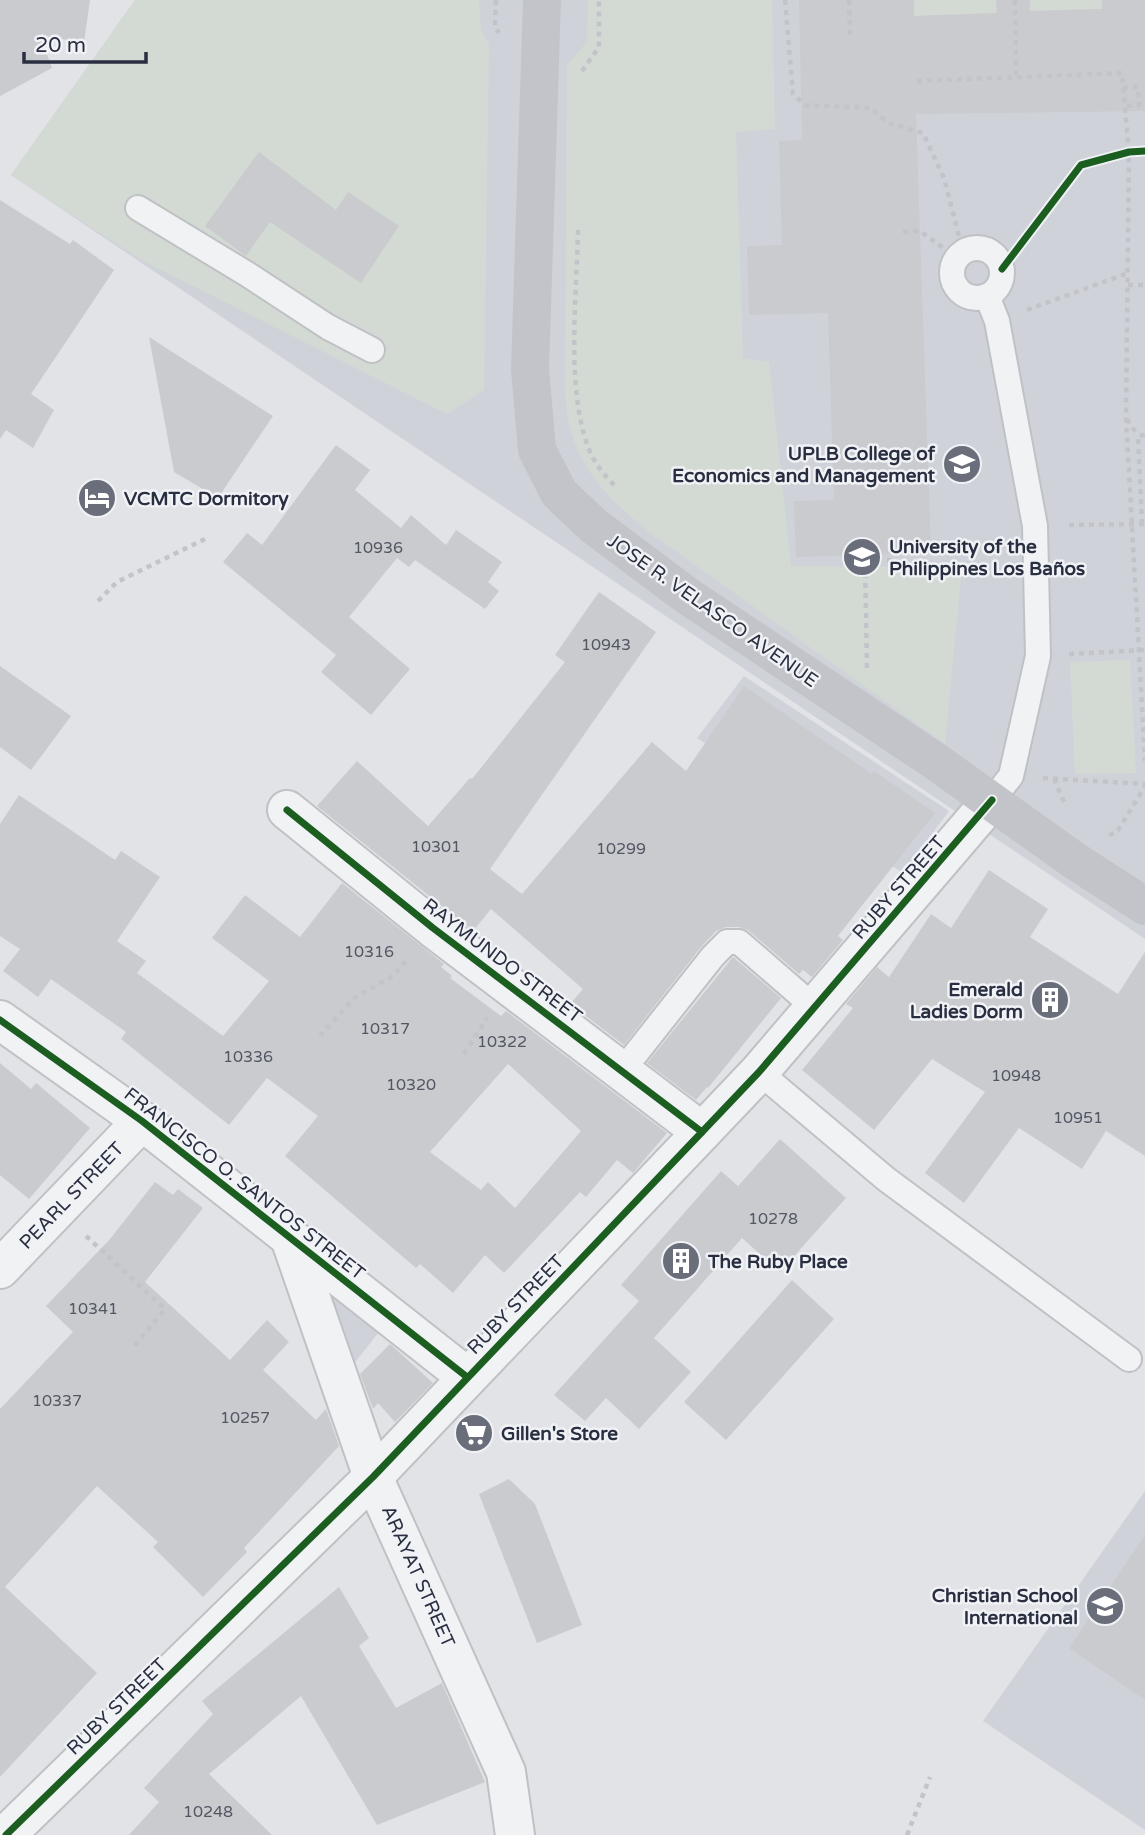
<svg xmlns="http://www.w3.org/2000/svg" width="1145" height="1835" viewBox="0 0 1145 1835" font-family="'Varela Round',sans-serif">
  <style>
    .built { fill: #d0d2da }
    .green { fill: #d2dad3 }
    .building { fill: #cacbcf; fill-rule: evenodd }
    .lines { fill: none; stroke-linecap: round; stroke-linejoin: round }
    .service-casing { stroke: #c0c1c5; stroke-width: 28 }
    .minor-casing { stroke: #c0c1c5; stroke-width: 42 }
    .path { stroke: #c3c4c9; stroke-width: 4.5; stroke-dasharray: 5 5; stroke-linecap: butt }
    .service { stroke: #f1f2f4; stroke-width: 24 }
    .minor { stroke: #f1f2f4; stroke-width: 38 }
    .secondary { stroke: #c3c4c9; stroke-width: 38 }
    .cycleway-casing { stroke: #f0f2f6; stroke-width: 11 }
    .cycleway { stroke: #1b5e20; stroke-width: 7 }
    .labels { text-anchor: middle; stroke-width: 5; stroke-linejoin: round; paint-order: stroke }
    .number-label { font-size: 16px; fill: #525764 }
    .poi-label { font-size: 19px; font-weight: bold; fill: #292f40; stroke: #f0f2f6; text-anchor: start }
    .street-label { font-size: 19px; fill: #292f40; stroke: #f0f2f6 }
  </style>
  <rect width="100%" height="100%" fill="#e2e3e7"/>
  <!-- built -->
  <g class="built">
    <polygon points="135,0 1145,0 1145,939 11,175"/>
    <polygon points="744,676 949,811 903,873 697,738"/>
    <polygon points="314,1268 386,1323 349,1370"/>
    <polygon points="1145,1491 1145,1830 983,1721"/>
  </g>
  <!-- green -->
  <g class="green">
    <polygon points="135,0 479,0 481,31 489,44 484,390 447,414 143,261 11,175"/>
    <path d="M588,0H772L775,129L736,132L743,358L769,362L791,566L962,567L945,744L649,532C615,504 583,475 571,431C567,419 567,406 565,393L567,65L587,42Z"/>
    <polygon points="914,0 996,0 997,13 914,16"/>
    <polygon points="1030,0 1102,0 1102,9 1030,11"/>
    <polygon points="1130,660 1136,773 1075,774 1070,662"/>
  </g>
  <!-- building -->
  <g class="building">
    <polygon points="0,0 90,0 84,43 40,35 52,68 0,96"/>
    <polygon points="799,0 914,0 914,16 997,13 996,0 1030,0 1030,11 1102,9 1102,0 1145,0 1145,111 916,114 931,553 796,557 794,501 834,500 828,313 749,315 747,246 782,245 779,141 802,140"/>
    <polygon points="259,152 336,210 348,192 399,226 361,283 270,222 246,256 205,226"/>
    <polygon points="0,200 70,244 73,240 114,270 31,394 54,410 33,448 6,430 0,439"/>
    <polygon points="149,337 273,416 218,498 174,472"/>
    <polygon points="336,445 370,470 355,490 401,528 411,515 446,545 456,530 502,562 488,582 499,591 485,609 415,560 409,567 397,558 349,617 410,669 371,715 321,672 336,655 223,562 247,533 262,545"/>
    <polygon points="599,592 656,632 490,869 522,894 652,742 686,771 744,686 872,774 874,771 935,813 838,936 843,940 812,977 803,970 799,974 748,930 739,927 726,927 716,931 701,947 624,1045 570,1004 583,989 491,909 473,931 317,806 357,761 428,826 470,778 472,779 565,662 555,655"/>
    <polygon points="0,666 71,716 31,770 0,747"/>
    <path d="M19,795L115,860L121,851L160,877L117,941L146,961L137,973L223,1036L269,981L212,938L245,895L300,937L342,883L444,964L441,967L452,976L450,978L501,1016L506,1011L667,1133L633,1173L617,1160L586,1197L580,1192L504,1273L485,1255L453,1293L420,1264L416,1268L285,1156L318,1116L267,1078L229,1125L121,1039L126,1032L51,979L38,997L3,971L20,949L0,936V824ZM508,1064L581,1131L515,1208L488,1182L481,1190L430,1152Z"/>
    <polygon points="989,870 1048,909 1030,937 1118,994 1145,952 1145,1156 1106,1131 1082,1169 1019,1128 964,1203 925,1173 985,1092 932,1059 874,1130 802,1070 853,1008 846,1004 877,967 889,977 931,914 951,928"/>
    <polygon points="733,957 781,998 708,1088 707,1087 696,1100 647,1063"/>
    <polygon points="0,1063 31,1089 36,1083 90,1128 29,1199 0,1175"/>
    <polygon points="780,1139 846,1198 780,1272 742,1238 654,1338 691,1372 639,1429 606,1398 585,1421 554,1395 639,1301 621,1285 721,1171 738,1186"/>
    <polygon points="155,1182 173,1195 178,1189 203,1208 145,1282 230,1360 267,1320 289,1342 263,1370 316,1420 326,1409 339,1446 244,1548 247,1552 203,1597 153,1547 158,1542 97,1486 5,1587 97,1673 0,1777 0,1409 73,1332 46,1306 110,1239"/>
    <polygon points="792,1280 834,1319 726,1440 684,1402"/>
    <polygon points="390,1344 433,1383 395,1422 378,1403 373,1409 360,1374"/>
    <polygon points="509,1479 535,1504 582,1625 537,1643 479,1494"/>
    <polygon points="1145,1535 1145,1700 1069,1648"/>
    <polygon points="339,1587 369,1638 359,1646 396,1708 442,1683 485,1782 377,1825 301,1696 209,1774 272,1835 129,1835 159,1802 144,1788 213,1714 202,1701"/>
  </g>
  <g class="lines">
    <defs>
      <g id="service">
        <polyline points="138,208 247,274 328,327 372,350"/>
        <circle cx="977" cy="273" r="25"/>
        <polyline points="987,296 997,321 1035,526 1038,656 1011,776 992,800"/>
        <polyline points="622,1071 713,956 727,942 739,942 814,1007"/>
        <polyline points="759,1072 886,1179 1129,1359"/>
      </g>
      <g id="minor">
        <polyline points="287,810 433,928 702,1132"/>
        <polyline points="0,1020 142,1121 467,1377"/>
        <polyline points="290,1238 373,1477 506,1772 515,1835"/>
        <polyline points="0,1269 142,1121"/>
        <polyline points="6,1835 373,1477 702,1132 759,1072 992,800"/>
      </g>
    </defs>
    <!-- service casing -->
    <use href="#service" class="service-casing"/>
    <!-- minor casing -->
    <use href="#minor" class="minor-casing"/>
    <!-- path -->
    <g class="path">
      <polyline points="496,0 495,27 499,33"/>
      <polyline points="785,0 793,94 805,105 871,108 888,123 923,133 944,178 963,252"/>
      <polyline points="849,0 850,36"/>
      <polyline points="1015,0 1016,78"/>
      <polyline points="582,71 599,47 599,0"/>
      <polyline points="917,81 1122,73 1129,152 1126,418 1145,761"/>
      <polyline points="1123,88 1138,87 1139,105 1124,106"/>
      <path d="M578,230C577,294 564,401 593,458C599,469 607,478 616,487"/>
      <polyline points="903,232 920,231 957,258"/>
      <polyline points="1128,285 1145,285"/>
      <polyline points="1027,310 1128,273"/>
      <polyline points="1127,419 1138,436"/>
      <polyline points="1142,524 1138,436 1145,435"/>
      <polyline points="1069,525 1145,524"/>
      <polyline points="98,601 117,582 205,539"/>
      <polyline points="1069,654 1145,650"/>
      <polyline points="867,668 865,560 893,560"/>
      <polyline points="1043,778 1145,784"/>
      <polyline points="1054,779 1065,804"/>
      <polyline points="1109,835 1117,832 1145,786"/>
      <polyline points="320,1036 354,998 393,976 408,959"/>
      <polyline points="464,1054 487,1018"/>
      <polyline points="86,1236 165,1309 132,1349"/>
      <polyline points="907,1835 930,1777"/>
    </g>
    <!-- service -->
    <use href="#service" class="service"/>
    <!-- minor -->
    <use href="#minor" class="minor"/>
    <!-- secondary -->
    <polyline class="secondary" points="542,0 530,369 537,450 559,493 594,526 686,595 935,761 1075,861 1145,906"/>
    <defs>
      <g id="cycleway">
        <polyline points="1002,269 1081,165 1129,152 1145,151"/>
        <polyline points="287,810 433,928 702,1132"/>
        <polyline points="0,1020 142,1121 467,1377"/>
        <polyline points="6,1835 373,1477 702,1132 759,1072 992,800"/>
      </g>
    </defs>
    <!-- cycleway casing -->
    <use href="#cycleway" class="cycleway-casing"/>
    <!-- cycleway -->
    <use href="#cycleway" class="cycleway"/>
  </g>
  <!-- icons -->
  <defs>
    <symbol id="university-disc" viewBox="-11 -11 22 22"><circle r="9.5" fill="#6a6e7a" stroke="#f0f2f6"/><path d="M0-5L7-2L0 1L-7-2ZM-4 1L0 2.5L4 1V4Q0 6-4 4Z" fill="#fff"/></symbol>
    <symbol id="hotel-disc" viewBox="-11 -11 22 22"><circle r="9.5" fill="#6a6e7a" stroke="#f0f2f6"/><path d="M-6-4.5h1.5V1H6V5H4.5V3h-9V5H-6ZM-4 0a1.8 1.8 0 1 1 3.6 0ZM.5 0V-2.5h3Q6-2.5 6 0Z" fill="#fff"/></symbol>
    <symbol id="building-disc" viewBox="-11 -11 22 22"><circle r="9.5" fill="#6a6e7a" stroke="#f0f2f6"/><path d="M-4-6H4V6H1V3H-1V6H-4ZM-2.5-4.3h1.7v1.8h-1.7ZM.8-4.3h1.7v1.8H.8ZM-2.5-1h1.7V.8h-1.7ZM.8-1h1.7V.8H.8Z" fill="#fff"/></symbol>
    <symbol id="supermarket-disc" viewBox="-11 -11 22 22"><circle r="9.5" fill="#6a6e7a" stroke="#f0f2f6"/><path d="M-6-5.5h2.5l.6 2H6L4.5 2H-2.5L-4.4-4H-6ZM-1.5 3.2a1.3 1.3 0 1 0 .1 0ZM3 3.2a1.3 1.3 0 1 0 .1 0Z" fill="#fff"/></symbol>
    <symbol id="school-disc" viewBox="-11 -11 22 22"><circle r="9.5" fill="#6a6e7a" stroke="#f0f2f6"/><path d="M0-5L7-2L0 1L-7-2ZM-4 1L0 2.5L4 1V4Q0 6-4 4Z" fill="#fff"/></symbol>
  </defs>
  <g fill-rule="evenodd">
    <use href="#university-disc" x="940" y="442" width="44" height="44"/>
    <use href="#hotel-disc" x="75" y="476" width="44" height="44"/>
    <use href="#university-disc" x="840" y="535" width="44" height="44"/>
    <use href="#building-disc" x="1028" y="978" width="44" height="44"/>
    <use href="#building-disc" x="659" y="1239" width="44" height="44"/>
    <use href="#supermarket-disc" x="452" y="1411" width="44" height="44"/>
    <use href="#school-disc" x="1083" y="1584" width="44" height="44"/>
  </g>
  <g class="labels">
    <!-- number labels -->
    <g class="number-label">
      <text x="378" y="553">10936</text>
      <text x="606" y="650">10943</text>
      <text x="436" y="852">10301</text>
      <text x="621" y="854">10299</text>
      <text x="369" y="957">10316</text>
      <text x="385" y="1034">10317</text>
      <text x="502" y="1047">10322</text>
      <text x="248" y="1062">10336</text>
      <text x="1016" y="1081">10948</text>
      <text x="411" y="1090">10320</text>
      <text x="1078" y="1123">10951</text>
      <text x="773" y="1224">10278</text>
      <text x="93" y="1314">10341</text>
      <text x="57" y="1406">10337</text>
      <text x="245" y="1423">10257</text>
      <text x="208" y="1817">10248</text>
    </g>
    <!-- poi labels -->
    <g class="poi-label">
      <text x="935" y="460" text-anchor="end">UPLB College of<tspan x="935" dy="22">Economics and Management</tspan></text>
      <text x="124" y="505">VCMTC Dormitory</text>
      <text x="889" y="553">University of the<tspan x="889" dy="22">Philippines Los Baños</tspan></text>
      <text x="1023" y="996" text-anchor="end">Emerald<tspan x="1023" dy="22">Ladies Dorm</tspan></text>
      <text x="708" y="1268">The Ruby Place</text>
      <text x="501" y="1440">Gillen's Store</text>
      <text x="1078" y="1602" text-anchor="end">Christian School<tspan x="1078" dy="22">International</tspan></text>
    </g>
    <!-- street labels -->
    <g class="street-label">
      <text transform="translate(713 610) rotate(35)" y="7">JOSE R. VELASCO AVENUE</text>
      <text transform="translate(898 887) rotate(-49)" y="7">RUBY STREET</text>
      <text transform="translate(503 960) rotate(37)" y="7">RAYMUNDO STREET</text>
      <text transform="translate(245 1183) rotate(38)" y="7">FRANCISCO O. SANTOS STREET</text>
      <text transform="translate(71 1195) rotate(-46)" y="7">PEARL STREET</text>
      <text transform="translate(515 1304) rotate(-46)" y="7">RUBY STREET</text>
      <text transform="translate(419 1576) rotate(66)" y="7">ARAYAT STREET</text>
      <text transform="translate(116 1706) rotate(-44)" y="7">RUBY STREET</text>
    </g>
  </g>
  <!-- scale -->
  <path d="M24 52v10h122v-10" fill="none" stroke="#292f40" stroke-width="3.5"/>
  <text x="35" y="52" font-size="21" fill="#292f40" stroke="#f0f2f6" stroke-width="5" paint-order="stroke">20 m</text>
</svg>
